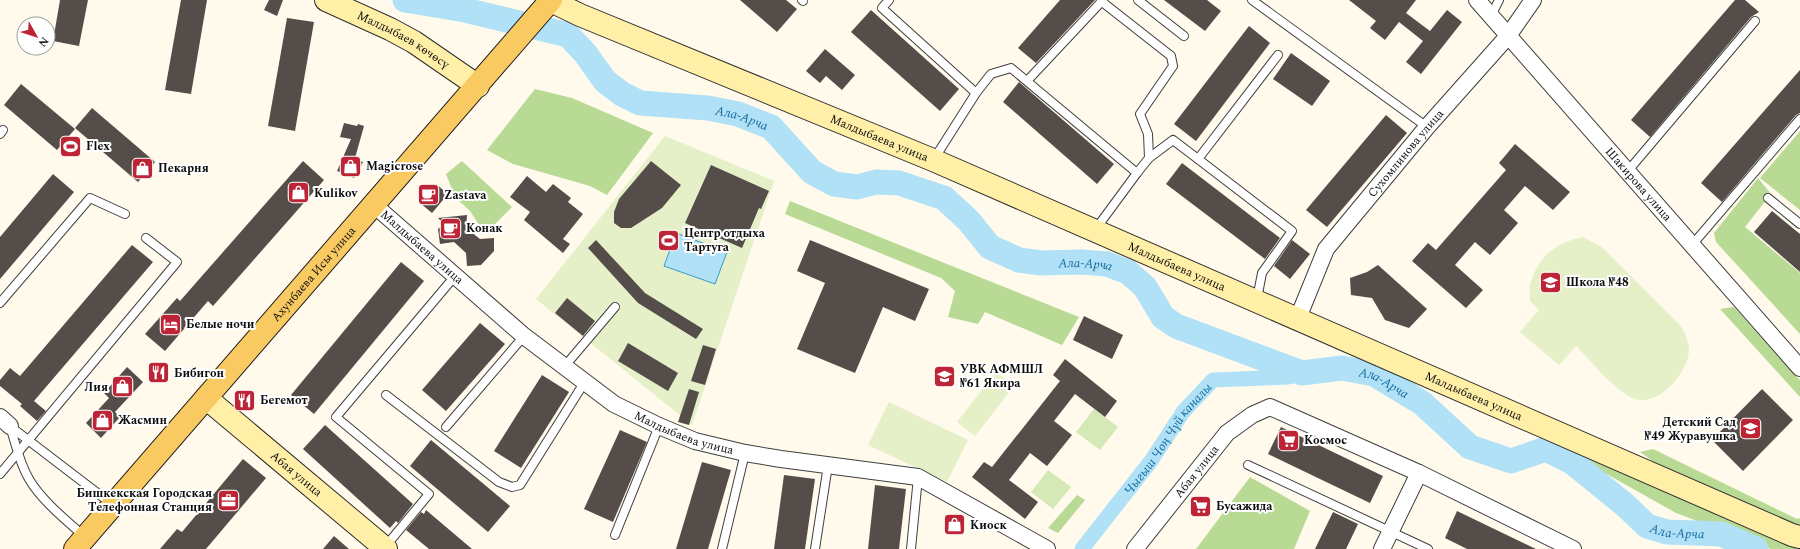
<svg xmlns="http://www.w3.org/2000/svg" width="1800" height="549" viewBox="0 0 1800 549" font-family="Spectral,serif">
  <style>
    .green { fill: #d4e9b6 }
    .forest { fill: #b9da95 }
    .pitch { fill: #e5f0c8 }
    .water { fill: #b0e1f6; stroke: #379cce }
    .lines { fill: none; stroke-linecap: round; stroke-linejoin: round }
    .canal { stroke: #b0e1f6; stroke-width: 15 }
    .river { stroke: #b0e1f6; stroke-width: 25 }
    .building { fill: #554d49 }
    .lane-casing { stroke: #3f3f3f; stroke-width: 10 }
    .street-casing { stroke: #3f3f3f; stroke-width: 18 }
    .secondary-casing { stroke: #2e2e2e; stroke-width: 24 }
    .primary-casing { stroke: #1d1d1d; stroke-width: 24 }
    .lane { stroke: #fff; stroke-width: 8 }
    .street { stroke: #fff; stroke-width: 16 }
    .secondary { stroke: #ffefa7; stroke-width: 22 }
    .primary { stroke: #f9c962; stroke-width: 22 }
    .labels { text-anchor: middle; stroke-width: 4; stroke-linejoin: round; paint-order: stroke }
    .street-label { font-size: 12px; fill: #0c0c0c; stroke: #fff }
    .poi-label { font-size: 12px; font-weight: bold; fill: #0c0c0c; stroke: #fff; text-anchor: start }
    .water-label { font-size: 13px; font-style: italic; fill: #156c9e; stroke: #fff }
  </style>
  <rect width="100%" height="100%" fill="#fffaec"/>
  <!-- green -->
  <g class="green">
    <polygon points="1094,409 1118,427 1100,450 1076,432"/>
    <polygon points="1048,470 1071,487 1053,509 1031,492"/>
  </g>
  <!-- forest -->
  <g class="forest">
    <polygon points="535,89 572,98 653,133 607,195 590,186 513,164 487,150"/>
    <polygon points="1800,131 1800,210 1760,178"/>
    <polygon points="462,161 512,207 485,234 470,211 455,197 446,174"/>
    <polygon points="1758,178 1771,194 1745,227 1800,273 1800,334 1716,242 1714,233"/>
    <polygon points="790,201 1079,317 1062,345 985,312 978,324 948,317 955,291 941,278 785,214"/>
    <polygon points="1734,307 1800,380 1800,397 1720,309"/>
    <polygon points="1653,449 1797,519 1800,518 1800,527 1668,472 1640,452"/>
    <polygon points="1590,455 1800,545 1800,549 1771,549 1676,513 1587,463"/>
    <polygon points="1250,477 1310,511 1294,549 1196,549"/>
    <polygon points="1077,495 1085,500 1058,533 1048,528"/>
  </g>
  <!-- pitch -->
  <g class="pitch">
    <polygon points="665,136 774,181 692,425 536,299"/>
    <path d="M1583,237L1603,248L1680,325C1686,335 1691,345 1688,357C1683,377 1658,406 1635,399C1617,393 1590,360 1576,346L1559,365L1520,332L1539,310L1530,301C1530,295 1529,287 1531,282C1539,255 1558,242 1583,237Z"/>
    <polygon points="996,372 1014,386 975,436 957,422"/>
    <polygon points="889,402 968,440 947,482 868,445"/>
  </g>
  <!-- water -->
  <polygon class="water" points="676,233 727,252 715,284 664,266"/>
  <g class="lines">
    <!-- canal -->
    <path class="canal" id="s1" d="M1082,549L1151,461L1183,412L1213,380L1288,377L1302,373"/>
    <!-- river -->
    <path class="river" id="s2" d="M405,0L465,10L568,35L585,53L605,81L622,94L640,103L708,108L738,114L771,127L812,172L834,184L857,187L876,182L899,183L944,198L968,220L990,247L1019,260L1041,263L1081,262L1107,264L1128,272L1145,287L1163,317L1176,326L1302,373L1342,368L1374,374L1422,403L1470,447L1511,461L1546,449L1572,462L1625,505L1647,526L1667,532L1721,534L1756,549"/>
  </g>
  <!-- building -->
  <g class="building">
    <polygon points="60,0 88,0 79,46 53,41"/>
    <polygon points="181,0 207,0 191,94 165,90"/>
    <polygon points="269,0 283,0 277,16 264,10"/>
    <polygon points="740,0 786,0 797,9 777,32"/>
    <polygon points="1060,0 1095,0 1036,63 1018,48"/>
    <polygon points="1164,0 1207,0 1221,11 1205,31"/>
    <polygon points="1349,0 1416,0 1406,13 1430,31 1447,10 1462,22 1421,74 1406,62 1423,41 1399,22 1385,40 1370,28 1376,21"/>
    <polygon points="1735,0 1745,0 1759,12 1751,17 1650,137 1631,120"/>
    <polygon points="871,10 959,89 940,111 851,32"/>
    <polygon points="287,18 314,22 295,131 268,126"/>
    <polygon points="1249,26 1270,43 1196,141 1174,124"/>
    <polygon points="825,49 855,75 842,90 826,76 820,83 806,71"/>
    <polygon points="1291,53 1330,81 1312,106 1273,79"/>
    <polygon points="1800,70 1800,113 1796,115 1722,202 1701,183"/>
    <polygon points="1019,82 1114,164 1097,184 1003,102"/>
    <polygon points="21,84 75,129 57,150 4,105"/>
    <polygon points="92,108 155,162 138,182 75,128"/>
    <polygon points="1386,115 1407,133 1327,227 1306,210"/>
    <polygon points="344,123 357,126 358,124 364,126 355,158 363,162 354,178 337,171 351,139 340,137"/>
    <polygon points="1515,144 1570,192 1553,210 1525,186 1504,210 1518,223 1490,255 1475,242 1455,265 1483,290 1466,308 1412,261 1428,243 1436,250 1506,170 1499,163"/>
    <polygon points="303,161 324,180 213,306 208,301 165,351 145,334 177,298 180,301"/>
    <polygon points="651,161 681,185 662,208 631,228 621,228 614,223 614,212 619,199"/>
    <polygon points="1182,163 1280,238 1265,259 1166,184"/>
    <polygon points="711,165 769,191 761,209 759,208 742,248 685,223"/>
    <polygon points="53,174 74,192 0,279 0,237"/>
    <polygon points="527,176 546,192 553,184 571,198 568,202 583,214 563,239 570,244 563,253 524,220 530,212 510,197"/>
    <polygon points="436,184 448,194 432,213 420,203"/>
    <polygon points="1772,211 1800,234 1800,272 1754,232"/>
    <polygon points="467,215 466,228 480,239 494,238 494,251 481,265 467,266 466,253 454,242 440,244 438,229 444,224 438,218"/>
    <polygon points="596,240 645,293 703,329 696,339 638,303 588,248"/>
    <polygon points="810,240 929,289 915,321 883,307 855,373 797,349 825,283 797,271"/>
    <polygon points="1292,240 1310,254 1290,279 1274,266"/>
    <polygon points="132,245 153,262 34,401 46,411 37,421 20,406 22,404 0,386 0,380 10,368 20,376"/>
    <polygon points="401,262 424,281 314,414 291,395"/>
    <polygon points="1378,265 1427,309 1409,328 1385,320 1372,298 1351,295 1350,278 1367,272"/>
    <polygon points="567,298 595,321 583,336 555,313"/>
    <polygon points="1084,316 1123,335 1112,359 1073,340"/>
    <polygon points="480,323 505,344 446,411 422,390"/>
    <polygon points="628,343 678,373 668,391 618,361"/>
    <polygon points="703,345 716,349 705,385 691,381"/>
    <polygon points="1065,359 1117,401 1105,417 1075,394 1054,421 1072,435 1047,466 1030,453 1009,480 1038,502 1025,519 972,477 984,462 992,467 1060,381 1053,375"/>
    <polygon points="159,365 167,372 158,382 150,374"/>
    <polygon points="127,367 143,382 115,412 120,417 101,438 86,423 109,398 104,393"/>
    <polygon points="542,375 569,392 521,468 494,451"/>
    <polygon points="689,389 699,392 689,425 678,422"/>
    <polygon points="1762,389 1793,420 1743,471 1712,440"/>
    <polygon points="325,425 413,504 398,523 396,521 390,528 303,449"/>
    <polygon points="1281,427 1383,476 1370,503 1268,454"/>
    <polygon points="620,430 647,442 613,522 584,509"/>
    <polygon points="431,440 510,506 488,532 410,466"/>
    <polygon points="243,459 266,478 206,549 160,549 177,529 182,532"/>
    <polygon points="702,462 731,470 708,549 676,549"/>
    <polygon points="784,475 815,479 805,549 774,549"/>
    <polygon points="875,485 906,489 899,549 868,549"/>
    <polygon points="426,510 472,549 429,549 406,530 421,512 424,514"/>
    <polygon points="1457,511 1536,549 1467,549 1445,538"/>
    <polygon points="1333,512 1358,524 1346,549 1315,549"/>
    <polygon points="334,536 349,549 323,549"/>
  </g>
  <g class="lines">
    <defs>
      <g id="lane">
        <polyline points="802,0 803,1"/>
        <polyline points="889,0 882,8 976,93"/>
        <polyline points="1138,0 1184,36"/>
        <polyline points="1252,0 1427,127"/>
        <polyline points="1101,1 1171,56 1173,66 1140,114 1148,134 1149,158"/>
        <polyline points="1491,16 1499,0"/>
        <polyline points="1028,80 1103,0"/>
        <polyline points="0,134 3,130"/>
        <polyline points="934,159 976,93 991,74 1011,68 1137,173"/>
        <polyline points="1627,172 1755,21"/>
        <polyline points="1768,198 1800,224"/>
        <polyline points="1095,230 1137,173 1149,158 1173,140 1198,159"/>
        <polyline points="1692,245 1800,119"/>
        <polyline points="1257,299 1262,273 1292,231 1198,159 1278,55"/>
        <polyline points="0,303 90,198 125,214"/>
        <polyline points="564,367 615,307"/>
        <polyline points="386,395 499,482 512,487 520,485 584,383"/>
        <path d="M10,426C16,445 19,462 29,479C41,500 67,521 85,537"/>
        <polyline points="11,427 113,505"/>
        <polyline points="446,427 524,336"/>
        <polyline points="1248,465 1428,549"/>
        <polyline points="0,474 177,262 146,238"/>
        <polyline points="615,535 659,426"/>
        <polyline points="385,547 429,494 336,417 455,276"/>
        <polyline points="722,549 745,453"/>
        <polyline points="815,549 828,465"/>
        <polyline points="911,549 918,477"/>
      </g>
      <g id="street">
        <path id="s3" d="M1477,0L1800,368"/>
        <path id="s4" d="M374,205L524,336L614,404L659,426L695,441L745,453L781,459L918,477L1047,549"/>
        <path id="s5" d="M1298,318L1326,249L1427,127L1508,36L1533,0"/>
        <polyline points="0,417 10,426"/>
        <path id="s6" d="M1135,549L1227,433L1252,415L1270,407L1419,473L1573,549"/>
        <polyline points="1382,549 1419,473"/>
      </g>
      <g id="secondary">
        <path id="s7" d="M326,0L390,29L414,42L478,86"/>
        <path id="s8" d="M549,0L580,15L933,160L1792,535L1800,537"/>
        <path id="s9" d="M206,398L386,549"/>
      </g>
      <g id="primary">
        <path id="s10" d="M75,549L551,0"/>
      </g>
    </defs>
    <!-- lane casing -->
    <use href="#lane" class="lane-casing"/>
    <!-- street casing -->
    <use href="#street" class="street-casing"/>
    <!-- secondary casing -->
    <use href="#secondary" class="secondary-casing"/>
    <!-- primary casing -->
    <use href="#primary" class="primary-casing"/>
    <!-- lane -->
    <use href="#lane" class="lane"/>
    <!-- street -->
    <use href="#street" class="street"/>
    <!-- secondary -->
    <use href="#secondary" class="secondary"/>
    <!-- primary -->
    <use href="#primary" class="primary"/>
  </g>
  <!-- icons -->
  <defs>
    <symbol id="stadium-square" viewBox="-11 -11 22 22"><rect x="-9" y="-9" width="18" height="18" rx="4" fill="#bd2436" stroke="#fff"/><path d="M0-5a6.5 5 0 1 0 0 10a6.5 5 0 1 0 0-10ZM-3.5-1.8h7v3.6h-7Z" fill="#fff"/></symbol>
    <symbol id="shop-square" viewBox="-11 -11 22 22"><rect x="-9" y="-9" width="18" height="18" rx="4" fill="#bd2436" stroke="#fff"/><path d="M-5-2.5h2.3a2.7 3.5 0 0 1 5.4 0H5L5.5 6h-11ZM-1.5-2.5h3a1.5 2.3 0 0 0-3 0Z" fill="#fff"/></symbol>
    <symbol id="cafe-square" viewBox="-11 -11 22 22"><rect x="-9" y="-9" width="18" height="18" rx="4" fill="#bd2436" stroke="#fff"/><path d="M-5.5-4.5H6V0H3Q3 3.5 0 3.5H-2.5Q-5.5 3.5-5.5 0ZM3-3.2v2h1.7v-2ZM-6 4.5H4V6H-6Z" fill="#fff"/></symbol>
    <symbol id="school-square" viewBox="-11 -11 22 22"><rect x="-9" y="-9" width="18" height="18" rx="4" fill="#bd2436" stroke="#fff"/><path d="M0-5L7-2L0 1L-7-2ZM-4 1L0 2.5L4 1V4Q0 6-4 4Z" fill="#fff"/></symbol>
    <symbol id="hotel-square" viewBox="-11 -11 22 22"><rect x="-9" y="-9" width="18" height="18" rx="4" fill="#bd2436" stroke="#fff"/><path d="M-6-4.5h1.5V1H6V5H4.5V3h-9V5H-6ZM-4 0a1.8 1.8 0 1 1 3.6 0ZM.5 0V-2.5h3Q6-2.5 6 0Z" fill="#fff"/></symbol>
    <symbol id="restaurant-square" viewBox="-11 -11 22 22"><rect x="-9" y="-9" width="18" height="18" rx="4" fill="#bd2436" stroke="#fff"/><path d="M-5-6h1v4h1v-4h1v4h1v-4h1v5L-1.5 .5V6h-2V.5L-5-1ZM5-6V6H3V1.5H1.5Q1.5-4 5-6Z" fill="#fff"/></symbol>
    <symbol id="supermarket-square" viewBox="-11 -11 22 22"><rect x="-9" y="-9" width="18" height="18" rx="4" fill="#bd2436" stroke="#fff"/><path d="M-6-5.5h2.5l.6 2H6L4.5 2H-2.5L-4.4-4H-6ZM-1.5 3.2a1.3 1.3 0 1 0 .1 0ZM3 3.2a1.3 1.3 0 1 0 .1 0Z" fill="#fff"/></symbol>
    <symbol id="office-square" viewBox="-11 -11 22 22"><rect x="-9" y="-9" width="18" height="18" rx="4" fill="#bd2436" stroke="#fff"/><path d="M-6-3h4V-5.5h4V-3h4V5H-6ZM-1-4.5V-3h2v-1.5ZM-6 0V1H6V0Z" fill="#fff"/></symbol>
  </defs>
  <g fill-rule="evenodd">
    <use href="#stadium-square" x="58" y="134" width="25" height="25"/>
    <use href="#shop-square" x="338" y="154" width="25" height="25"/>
    <use href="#shop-square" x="130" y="156" width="25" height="25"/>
    <use href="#shop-square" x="286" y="180" width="25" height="25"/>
    <use href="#cafe-square" x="416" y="182" width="25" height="25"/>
    <use href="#cafe-square" x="438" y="216" width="25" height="25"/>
    <use href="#stadium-square" x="656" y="228" width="25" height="25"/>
    <use href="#school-square" x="1538" y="270" width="25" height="25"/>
    <use href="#hotel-square" x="158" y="312" width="25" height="25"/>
    <use href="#restaurant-square" x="146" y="360" width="25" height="25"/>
    <use href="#school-square" x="932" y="364" width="25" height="25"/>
    <use href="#shop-square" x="110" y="374" width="25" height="25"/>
    <use href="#restaurant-square" x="232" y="388" width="25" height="25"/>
    <use href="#shop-square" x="90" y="408" width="25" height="25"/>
    <use href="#school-square" x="1738" y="416" width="25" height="25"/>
    <use href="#supermarket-square" x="1276" y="428" width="25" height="25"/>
    <use href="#office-square" x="216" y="488" width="25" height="25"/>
    <use href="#supermarket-square" x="1188" y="494" width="25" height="25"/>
    <use href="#shop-square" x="942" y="512" width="25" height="25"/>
  </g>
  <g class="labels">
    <!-- street labels -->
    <g class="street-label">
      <text dy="4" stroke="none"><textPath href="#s7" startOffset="87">Малдыбаев көчөсү</textPath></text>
      <text dy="4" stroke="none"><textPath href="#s8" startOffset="358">Малдыбаева улица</textPath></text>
      <text dy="4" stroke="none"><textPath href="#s5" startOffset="199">Сухомлинова улица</textPath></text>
      <text dy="4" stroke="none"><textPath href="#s3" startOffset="245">Шакирова улица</textPath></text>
      <text dy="4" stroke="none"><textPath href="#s4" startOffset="64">Малдыбаева улица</textPath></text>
      <text dy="4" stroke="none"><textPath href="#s8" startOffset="682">Малдыбаева улица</textPath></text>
      <text dy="4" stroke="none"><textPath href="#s10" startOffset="364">Ахунбаева Исы улица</textPath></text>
      <text dy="4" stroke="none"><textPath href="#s8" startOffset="1006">Малдыбаева улица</textPath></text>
      <text dy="4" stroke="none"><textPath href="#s4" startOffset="388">Малдыбаева улица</textPath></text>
      <text dy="4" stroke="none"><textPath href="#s6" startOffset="99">Абая улица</textPath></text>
      <text dy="4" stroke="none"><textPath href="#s9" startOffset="118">Абая улица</textPath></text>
    </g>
    <!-- poi labels -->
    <g class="poi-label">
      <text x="86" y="150">Flex</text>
      <text x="366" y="170">Magicrose</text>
      <text x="158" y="172">Пекарня</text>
      <text x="314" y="197">Kulikov</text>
      <text x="444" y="199">Zastava</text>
      <text x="466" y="232">Конак</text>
      <text x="684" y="237">Центр отдыха<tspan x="684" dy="14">Тартуга</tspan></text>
      <text x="1566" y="286">Школа №48</text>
      <text x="186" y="328">Белые ночи</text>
      <text x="960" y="373">УВК АФМШЛ<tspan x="960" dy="14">№61 Якира</tspan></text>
      <text x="174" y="377">Бибигон</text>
      <text x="108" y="391" text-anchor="end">Лия</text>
      <text x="260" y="404">Бегемот</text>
      <text x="118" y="424">Жасмин</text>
      <text x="1736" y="426" text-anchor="end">Детский Сад<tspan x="1736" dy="14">№49 Журавушка</tspan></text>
      <text x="1304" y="444">Космос</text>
      <text x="212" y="497" text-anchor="end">Бишкекская Городская<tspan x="212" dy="14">Телефонная Станция</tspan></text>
      <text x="1216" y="510">Бусажида</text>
      <text x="970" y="529">Киоск</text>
    </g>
    <!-- water labels -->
    <g class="water-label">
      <text dy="5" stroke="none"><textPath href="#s2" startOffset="371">Ала-Арча</textPath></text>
      <text dy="5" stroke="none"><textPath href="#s2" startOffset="767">Ала-Арча</textPath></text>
      <text dy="5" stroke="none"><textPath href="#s2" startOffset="1104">Ала-Арча</textPath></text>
      <text dy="5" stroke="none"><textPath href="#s1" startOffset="140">Чыгыш Чоң Чүй каналы</textPath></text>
      <text dy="5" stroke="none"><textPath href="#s2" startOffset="1452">Ала-Арча</textPath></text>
    </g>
  </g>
  <!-- north arrow -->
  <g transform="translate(36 36) rotate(129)"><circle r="19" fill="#ffffff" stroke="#9e9e9e"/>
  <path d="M0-3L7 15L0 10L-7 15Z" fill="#bd2436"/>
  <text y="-6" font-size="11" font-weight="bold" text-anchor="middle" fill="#0c0c0c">N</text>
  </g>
</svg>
